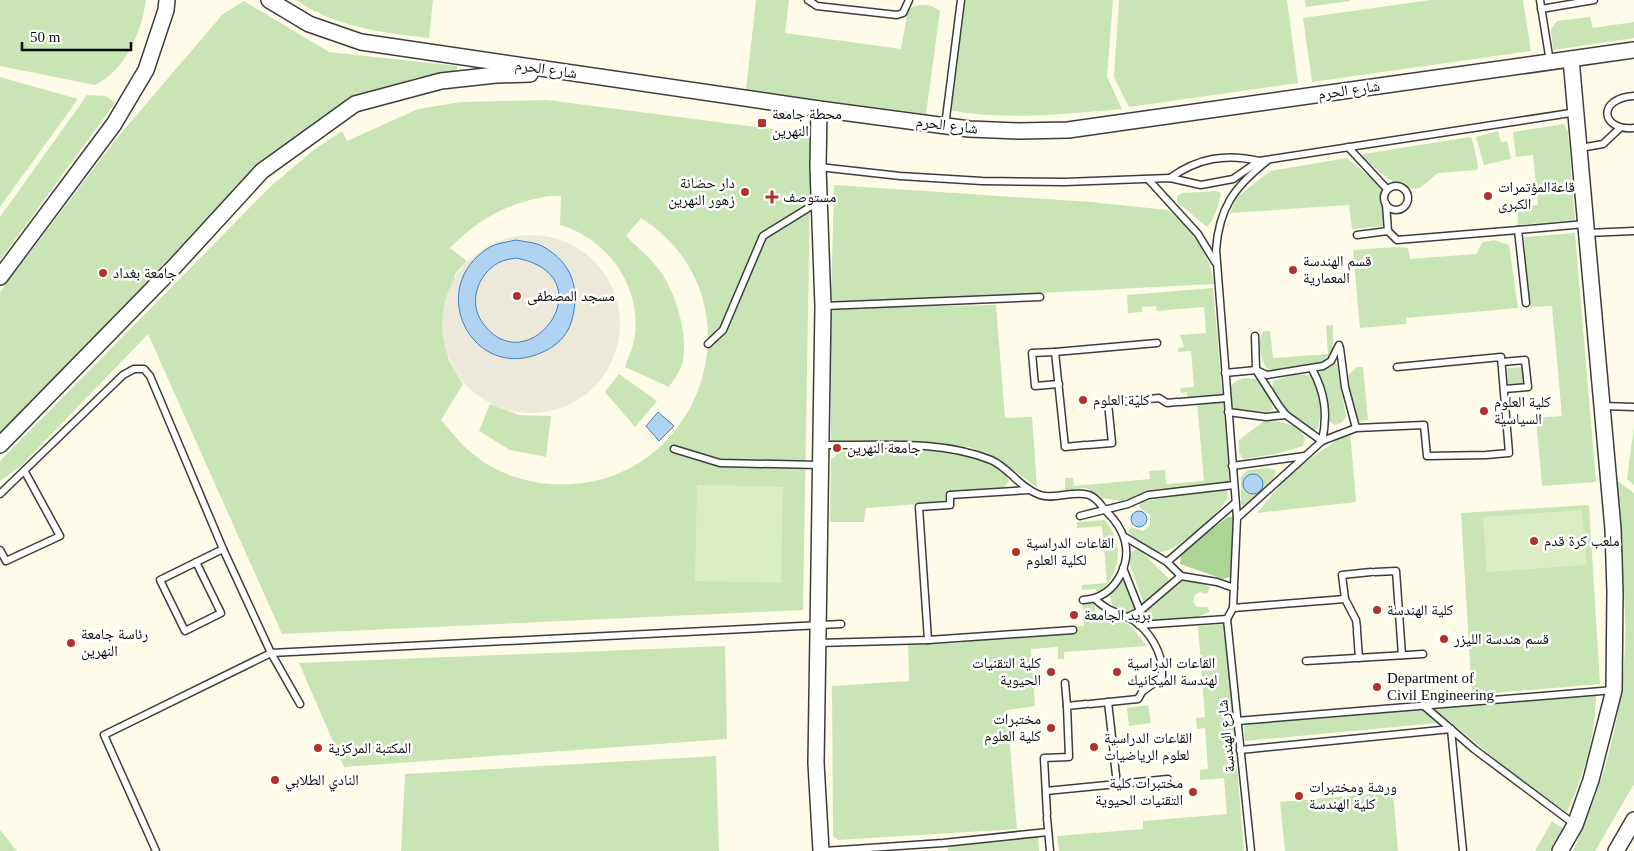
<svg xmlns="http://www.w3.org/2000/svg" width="1634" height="851" viewBox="0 0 1634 851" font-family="'Times New Roman','Noto Naskh Arabic',serif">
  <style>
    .green { fill: #c9e5b5; fill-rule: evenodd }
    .forest { fill: #acd595 }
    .pitch { fill: #dcedc6 }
    .plaza { fill: #ece9da }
    .water { fill: #b0d3f2; stroke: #3b80c5; fill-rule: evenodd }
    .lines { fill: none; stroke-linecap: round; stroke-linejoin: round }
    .service-casing { stroke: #3d3d3d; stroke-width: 9 }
    .tertiary-casing { stroke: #3d3d3d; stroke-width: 18 }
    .service { stroke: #fff; stroke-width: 6 }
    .tertiary { stroke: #fff; stroke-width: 15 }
    .poi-dot { fill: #b1322b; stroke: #fff; stroke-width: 2 }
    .labels { text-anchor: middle; stroke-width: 5; stroke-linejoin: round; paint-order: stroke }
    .street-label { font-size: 15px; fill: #0a0a0a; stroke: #fff }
    .poi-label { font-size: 15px; fill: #0a0a0a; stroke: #fff; text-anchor: start }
  </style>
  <rect width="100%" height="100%" fill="#fefce8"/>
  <!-- green -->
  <g class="green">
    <path d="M0,0H146C141,34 126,69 95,85L0,66Z"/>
    <path d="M296,0H433L429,38C383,33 335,27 296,0Z"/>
    <path d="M756,0H789L785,33L901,49L908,10C918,3 930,3 940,11L926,114L746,90Z"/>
    <path d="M964,0H1113L1107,77L1122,109C1064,114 1006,121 948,110Z"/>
    <polygon points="1119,0 1287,0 1298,83 1129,107 1114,77"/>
    <polygon points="1305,0 1350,0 1350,1 1306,7"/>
    <polygon points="1430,0 1523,0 1531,51 1312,82 1303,18"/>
    <polygon points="244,1 329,52 457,66 457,72 415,78 346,103 267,160 0,433 0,292 116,139 223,14"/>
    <polygon points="1590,17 1593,28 1634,22 1634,38 1553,50 1551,29 1557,21"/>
    <polygon points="0,77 78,99 0,207"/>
    <polygon points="87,95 106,96 115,103 0,260 0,217"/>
    <path d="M547,100L811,134L803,610L282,634L148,334L20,467L0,481V461L271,186L315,149L342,131L347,141L418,109L461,102ZM549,196H561L560,225C610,239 646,293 633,345C631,352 627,359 625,367L669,387C673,381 678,374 681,367C691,340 675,287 656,266C647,255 636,246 626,236L641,218C768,299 701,494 551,484C524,482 493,472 472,453C460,444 451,431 441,420L463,384L448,359L455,274L467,261L450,248C479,218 508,203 549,196Z"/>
    <polygon points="1564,124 1568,132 1575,220 1518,225 1517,207 1538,205 1533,155 1516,157 1513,132"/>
    <polygon points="1498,131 1501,142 1507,141 1511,159 1484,165 1476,137"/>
    <path d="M1470,137L1472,139L1478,165L1477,170L1438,173L1420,188C1399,192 1379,171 1363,158V154Z"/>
    <polygon points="1347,158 1380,186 1384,226 1352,229 1349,205 1230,213 1236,198 1270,171"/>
    <path d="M834,185L1091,202L1168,210C1192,228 1210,255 1214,284L943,298L831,301Z"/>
    <path d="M1216,191L1221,193C1219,204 1215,218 1207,227L1177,202V196L1182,193Z"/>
    <polygon points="1575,233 1596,482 1542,486 1536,418 1562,416 1552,306 1530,307 1524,237"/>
    <polygon points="1494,240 1509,245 1518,308 1406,318 1406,324 1360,328 1353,250 1395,247 1408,248 1410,259 1476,254 1483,242"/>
    <polygon points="1213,288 1230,483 1146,490 1138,496 1121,501 1102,498 1086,488 1065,490 1065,478 1073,478 1074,486 1150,479 1149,471 1165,470 1166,484 1204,481 1197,402 1188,400 1187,392 1181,393 1180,388 1194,387 1191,351 1178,352 1178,348 1184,347 1180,335 1206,333 1204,307 1157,311 1156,306 1142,307 1142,312 1128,313 1127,295"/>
    <polygon points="996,305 1005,418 1032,417 1037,487 1013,470 970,447 831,441 831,312 835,308"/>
    <path d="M1333,325V351L1329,359C1309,366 1288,373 1267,369C1260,358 1257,343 1263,331H1270L1273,358L1328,354L1326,326Z"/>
    <polygon points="1337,364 1346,417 1341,423 1334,425 1328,420 1324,389 1318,374 1325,367"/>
    <polygon points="1357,367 1363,367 1368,420 1359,422 1346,377"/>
    <polygon points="1522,367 1523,383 1508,384 1507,368"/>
    <polygon points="619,374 657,401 635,427 605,392"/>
    <path d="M1293,375H1310C1320,386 1324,415 1317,429L1314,430C1301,424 1268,397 1273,381Z"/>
    <path d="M1244,378L1257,379L1271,400L1273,409L1270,412L1235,409L1228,402C1229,388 1230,382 1244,378Z"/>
    <polygon points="490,404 519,415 551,416 546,457 510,450 479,431"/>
    <path d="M1264,421C1277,420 1300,424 1305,438L1303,446L1276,454L1243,459L1239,452V440Z"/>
    <polygon points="1634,426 1634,485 1627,479"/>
    <polygon points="1350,431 1356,502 1257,513 1292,471"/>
    <path d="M940,450C959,452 1001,463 1009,481L1004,487L945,493V502L866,508L864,522H830L831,459L842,451Z"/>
    <path d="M1267,468L1275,470C1278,481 1254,504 1244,507L1241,504V477L1248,470Z"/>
    <path d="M1615,479L1634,493V784L1595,851H1573C1607,778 1628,697 1625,616C1624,570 1619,524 1615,479Z"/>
    <path d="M1225,488C1227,492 1229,495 1227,499C1220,514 1173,555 1157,552C1146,550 1136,539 1128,532L1131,527L1143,531L1150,525V515L1140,508L1139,502Z"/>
    <polygon points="1589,505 1600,684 1472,695 1461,513"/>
    <path d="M1105,520C1125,544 1121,576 1097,594L1096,589L1082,590V585L1107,583L1102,526L1077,528V522Z"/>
    <polygon points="1134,550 1140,550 1169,579 1165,586 1144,604 1130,565 1129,554"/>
    <polygon points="1124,580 1126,581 1135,608 1133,612 1127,615 1113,608 1110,595 1113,589"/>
    <polygon points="1180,580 1196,581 1210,587 1207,594 1200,592 1195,595 1193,602 1197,607 1207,607 1210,612 1191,619 1139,623 1137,614"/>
    <path d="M1094,601L1096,614C1120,615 1135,626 1146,646L1064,652V659H1058V647L1031,649L1035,706L1007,710L1017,829L838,840L833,836L832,686L909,681L908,644L962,643V634L1084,626L1082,602Z"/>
    <polygon points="1225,624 1244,851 1059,851 1057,836 1143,829 1143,821 1227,814 1224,778 1200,780 1200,770 1208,769 1205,728 1197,729 1196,718 1205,717 1198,626"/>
    <polygon points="725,646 727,739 344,767 299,663"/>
    <path d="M1596,694C1596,736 1584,773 1567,812L1530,787L1433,708Z"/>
    <polygon points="1148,705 1151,723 1129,726 1127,708"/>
    <polygon points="1422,708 1437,723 1245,741 1244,724"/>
    <polygon points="716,756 719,851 401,851 405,774"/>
    <polygon points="1393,792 1398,851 1285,851 1280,802"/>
    <polygon points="1552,821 1563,828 1550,851 1535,851"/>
    <polygon points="0,830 17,851 0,851"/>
    <polygon points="1038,836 1039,851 948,851 947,846"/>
  </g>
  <!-- forest -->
  <polygon class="forest" points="1228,517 1232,517 1235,526 1230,577 1223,579 1180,564 1182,550"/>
  <!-- pitch -->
  <g class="pitch">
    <polygon points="697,485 783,487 781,583 695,581"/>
    <polygon points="1582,510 1586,565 1487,572 1483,517"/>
  </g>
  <!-- plaza -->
  <circle class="plaza" cx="531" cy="324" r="89"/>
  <!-- water -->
  <g class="water">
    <path d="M516,240C524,242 535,242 542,246C573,263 581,290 571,323C567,336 555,347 543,352C473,385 423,287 490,247C497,243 508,242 516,240ZM516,258C610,276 527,387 482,322C468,302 478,274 498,263C503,260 510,259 516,258Z"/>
    <polygon points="658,412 674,426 659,441 646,426"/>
    <circle cx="1253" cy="484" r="10"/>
    <circle cx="1139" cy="519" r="8"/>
  </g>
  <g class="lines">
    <defs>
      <g id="service">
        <polyline points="808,0 817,6 897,15 903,13 909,0"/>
        <polyline points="1540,0 1550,62"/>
        <polyline points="1541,9 1594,0"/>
        <path d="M1634,96C1597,98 1600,131 1634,128"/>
        <polyline points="945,126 961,0"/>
        <polyline points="1348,147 1387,189"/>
        <polyline points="1580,148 1603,144 1620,128"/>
        <polyline points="819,167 900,176 982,181 1065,182 1170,178 1201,185 1233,179 1259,161"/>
        <path d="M1170,178C1198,158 1226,153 1259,161L1577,112"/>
        <polyline points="1148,179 1198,234 1215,262"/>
        <circle cx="1396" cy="198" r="12"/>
        <polyline points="1388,231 1397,240 1518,230"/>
        <polyline points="1587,233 1634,231"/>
        <polyline points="1357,235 1388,231 1386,204"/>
        <polyline points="1526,303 1518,230 1585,224"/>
        <polyline points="824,306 1040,297"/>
        <path d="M1255,336L1256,370L1279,406L1286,415L1322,441C1328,414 1325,393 1312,369"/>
        <polyline points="708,344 723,330 763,236 818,202"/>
        <polyline points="1340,348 1345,387 1356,428"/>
        <polyline points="1055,352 1032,353 1035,386 1059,384"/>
        <polyline points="1502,362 1525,360 1528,387 1504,389"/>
        <polyline points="1225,373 1256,370 1267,375 1323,366 1331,361 1339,345"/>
        <polyline points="1180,402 1227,398"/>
        <polyline points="1603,406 1634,407"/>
        <polyline points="1228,412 1266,417 1286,415"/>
        <path d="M821,445C877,446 938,439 991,460C1008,467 1020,488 1040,495C1054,500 1073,490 1089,495C1097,498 1100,504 1105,510C1123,527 1133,549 1121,574C1113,590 1100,599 1083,600"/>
        <polyline points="1085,445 1065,447 1055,352 1157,343"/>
        <polyline points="1088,445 1112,443 1108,403 1159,398 1167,403 1177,402"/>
        <polyline points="674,449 720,463 820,465"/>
        <polyline points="1232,466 1305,456"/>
        <polyline points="0,494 123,375 134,369 144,369 150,376 223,549 271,653 841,624"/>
        <polyline points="1080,516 1128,504 1148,495 1234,485"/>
        <path d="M1237,518L1216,250C1219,208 1234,187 1267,161"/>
        <polyline points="1125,537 1167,562 1181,576 1217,582 1234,588"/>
        <polyline points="0,550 6,561 60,536 25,472"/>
        <polyline points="196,562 221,613 185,631 160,580 223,549"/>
        <polyline points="1167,562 1235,503"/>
        <polyline points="1123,568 1140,611"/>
        <polyline points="1375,572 1396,571 1402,655"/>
        <path d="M1095,599C1106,610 1116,612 1129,618C1146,626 1159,647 1162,665"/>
        <polyline points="1233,608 1345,599"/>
        <polyline points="1128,617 1140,611 1181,576"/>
        <polyline points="1227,619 1233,608 1237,518 1322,441 1356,428 1424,425 1427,456 1486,455 1509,453 1501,357 1397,367"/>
        <polyline points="1227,619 1251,851"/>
        <polyline points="1139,625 1227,619"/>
        <polyline points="1357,628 1356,620 1345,599 1342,575 1371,572"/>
        <polyline points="1357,631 1359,658"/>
        <polyline points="928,640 919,507 950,505 950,495 1029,490"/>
        <polyline points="818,643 928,640 1073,630"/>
        <polyline points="1306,661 1423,654"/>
        <polyline points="1065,683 1067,706"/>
        <polyline points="1108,702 1114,754"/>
        <polyline points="1090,704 1138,699 1142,692 1162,677 1162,669"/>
        <polyline points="1423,705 1474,749 1574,824"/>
        <polyline points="1237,721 1614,690"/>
        <polyline points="1451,729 1463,851"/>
        <polyline points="1240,750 1451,729"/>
        <polyline points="1114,758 1117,784"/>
        <polyline points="1046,791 1168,779"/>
        <polyline points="1047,814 1044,758 1069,757 1067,706 1086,704"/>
        <polyline points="1047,818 1050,851"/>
        <polyline points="156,851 104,735 271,653 300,704"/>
        <polyline points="824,851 943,843 1048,832"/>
      </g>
      <g id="tertiary">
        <polyline points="269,0 309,24 361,42 819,109 969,129 1019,131 1068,130 1634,50"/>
        <polyline points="819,109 818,167 823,306 816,763 821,851"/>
        <polyline points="0,277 114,124 146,70 166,10 167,0"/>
        <polyline points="0,445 174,267 262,171 355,104 441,81 496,75 530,74"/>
        <polyline points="1560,851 1575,825 1591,780 1614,690 1615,592 1613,529 1571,59"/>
        <polyline points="1616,851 1634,820"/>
      </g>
    </defs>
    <!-- service casing -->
    <use href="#service" class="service-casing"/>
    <!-- tertiary casing -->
    <use href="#tertiary" class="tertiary-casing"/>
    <!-- service -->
    <use href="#service" class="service"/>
    <!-- tertiary -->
    <use href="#tertiary" class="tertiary"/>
  </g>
  <!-- markers -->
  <g class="poi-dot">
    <rect x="757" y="118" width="10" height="10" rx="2.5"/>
    <circle cx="745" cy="192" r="5"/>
    <circle cx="1488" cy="196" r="5"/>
    <path d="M769.5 189.5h5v5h5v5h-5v5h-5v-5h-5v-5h5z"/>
    <circle cx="1293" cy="270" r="5"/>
    <circle cx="103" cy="273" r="5"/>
    <circle cx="517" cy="296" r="5"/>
    <circle cx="1083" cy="400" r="5"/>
    <circle cx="1484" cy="411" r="5"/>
    <circle cx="837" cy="448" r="5"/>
    <circle cx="1534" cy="541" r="5"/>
    <circle cx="1016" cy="552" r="5"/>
    <circle cx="1377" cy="610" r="5"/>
    <circle cx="1074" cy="615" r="5"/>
    <circle cx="1444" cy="639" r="5"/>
    <circle cx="71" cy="643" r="5"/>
    <circle cx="1051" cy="672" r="5"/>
    <circle cx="1117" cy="672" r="5"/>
    <circle cx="1377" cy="687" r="5"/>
    <circle cx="1051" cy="728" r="5"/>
    <circle cx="1094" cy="747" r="5"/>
    <circle cx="318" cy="748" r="5"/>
    <circle cx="275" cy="780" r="5"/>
    <circle cx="1193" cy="792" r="5"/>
    <circle cx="1299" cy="796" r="5"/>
  </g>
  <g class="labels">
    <!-- street labels -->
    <g class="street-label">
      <text transform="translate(546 69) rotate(8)" y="5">شارع الحرم</text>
      <text transform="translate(1349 90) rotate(-8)" y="5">شارع الحرم</text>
      <text transform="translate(947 125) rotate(7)" y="5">شارع الحرم</text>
      <text transform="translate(1226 736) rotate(-96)" y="5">شارع الهندسة</text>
    </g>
    <!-- poi labels -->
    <g class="poi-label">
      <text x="772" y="119">محطة جامعة<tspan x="772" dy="17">النهرين</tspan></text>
      <text x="735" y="188" text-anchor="end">دار حضانة<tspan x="735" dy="17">زهور النهرين</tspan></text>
      <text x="1498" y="192">قاعةالمؤتمرات<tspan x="1498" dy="17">الكبرى</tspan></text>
      <text x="783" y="202">مستوصف</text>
      <text x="1303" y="266">قسم الهندسة<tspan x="1303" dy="17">المعمارية</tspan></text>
      <text x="113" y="278">جامعة بغداد</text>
      <text x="527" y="301">مسجد المصطفى</text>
      <text x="1093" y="405">كلية العلوم</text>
      <text x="1494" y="407">كلية العلوم<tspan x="1494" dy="17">السياسية</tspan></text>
      <text x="847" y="453">جامعة النهرين</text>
      <text x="1544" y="546">ملعب كرة قدم</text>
      <text x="1026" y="548">القاعات الدراسية<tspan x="1026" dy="17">لكلية العلوم</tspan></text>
      <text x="1387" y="615">كلية الهندسة</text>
      <text x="1084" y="620">بريد الجامعة</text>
      <text x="81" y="639">رئاسة جامعة<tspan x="81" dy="17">النهرين</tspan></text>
      <text x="1454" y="644">قسم هندسة الليزر</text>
      <text x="1041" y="668" text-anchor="end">كلية التقنيات<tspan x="1041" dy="17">الحيوية</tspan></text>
      <text x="1127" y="668">القاعات الدراسية<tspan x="1127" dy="17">لهندسة الميكانيك</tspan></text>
      <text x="1387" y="683">Department of<tspan x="1387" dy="17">Civil Engineering</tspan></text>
      <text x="1041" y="724" text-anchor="end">مختبرات<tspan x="1041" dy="17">كلية العلوم</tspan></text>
      <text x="1104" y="743">القاعات الدراسية<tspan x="1104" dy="17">لعلوم الرياضيات</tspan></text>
      <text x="328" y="753">المكتبة المركزية</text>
      <text x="285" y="785">النادي الطلابي</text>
      <text x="1183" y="788" text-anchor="end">مختبرات كلية<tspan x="1183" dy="17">التقنيات الحيوية</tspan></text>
      <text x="1309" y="792">ورشة ومختبرات<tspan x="1309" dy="17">كلية الهندسة</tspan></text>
    </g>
  </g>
  <!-- scale -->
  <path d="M22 42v8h109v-8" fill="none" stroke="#0a0a0a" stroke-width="2.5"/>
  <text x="30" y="42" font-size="15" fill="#0a0a0a" stroke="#ffffff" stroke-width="4" paint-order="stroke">50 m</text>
</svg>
